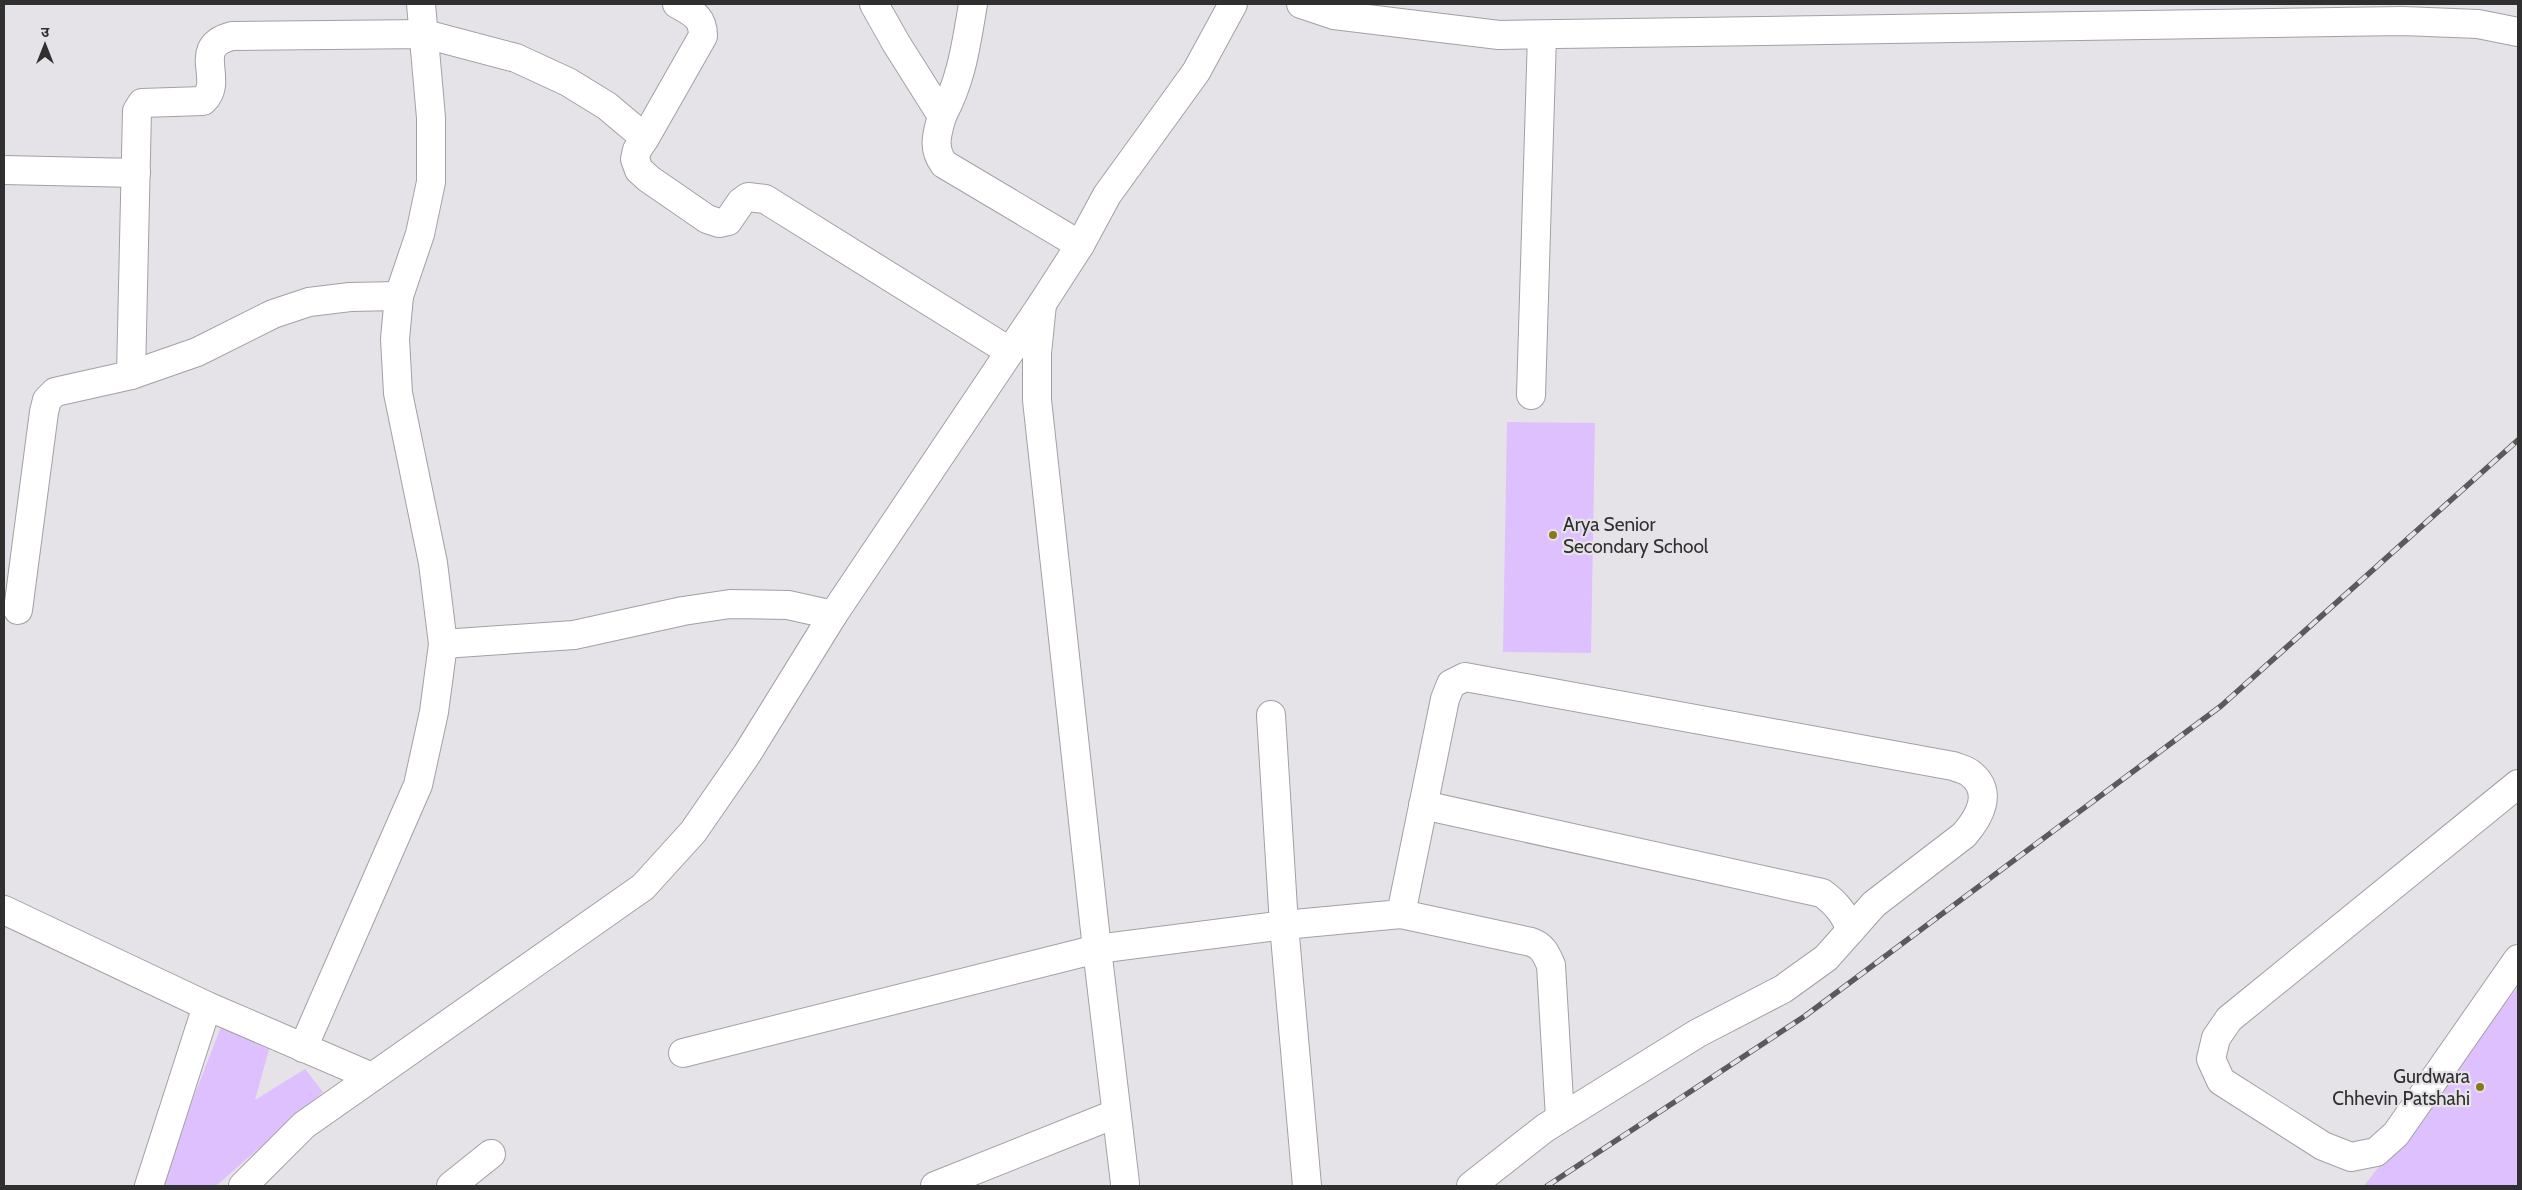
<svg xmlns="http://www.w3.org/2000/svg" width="2522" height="1190" viewBox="0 0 2522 1190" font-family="Cabin,'Noto Sans Devanagari',sans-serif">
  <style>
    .building { fill: #dfc0ff }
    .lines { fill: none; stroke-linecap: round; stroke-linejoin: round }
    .minor-casing { stroke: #a2a0a4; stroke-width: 30 }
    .minor { stroke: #fff; stroke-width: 28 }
    .rail-casing { stroke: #5b595b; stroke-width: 5.5 }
    .rail { stroke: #e5e3e7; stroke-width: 4; stroke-dasharray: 11; stroke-linecap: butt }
    .poi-dot { fill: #8b771c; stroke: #e5e3e7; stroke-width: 2 }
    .labels { text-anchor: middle; stroke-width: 4.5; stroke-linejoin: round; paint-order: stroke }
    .poi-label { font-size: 19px; fill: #313031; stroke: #e5e3e7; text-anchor: start }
  </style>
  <rect width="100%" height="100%" fill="#e5e3e7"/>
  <!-- building -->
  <g class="building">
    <polygon points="1507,422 1595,423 1591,653 1503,652"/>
    <polygon points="2518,987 2518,1186 2364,1186"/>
    <polygon points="221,1027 270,1046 255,1100 305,1069 323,1092 216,1186 159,1186"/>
  </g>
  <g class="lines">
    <defs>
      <g id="minor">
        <path d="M874,4L896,43L942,116C937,134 932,148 944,164L1080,245"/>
        <polyline points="1301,4 1334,15 1499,35 2403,21 2478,24 2518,32"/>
        <path d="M942,116C962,79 966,45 973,4"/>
        <path d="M645,138L703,36C703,17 693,13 677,4"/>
        <polyline points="4,170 136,173"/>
        <polyline points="1042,304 1037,353 1037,400 1097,949 1125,1183"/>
        <path d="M131,375L137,111L142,103L203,101C226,80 189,47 232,36L425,34L516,58L568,82L607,106L645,138L637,150L635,159L639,170L649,179L707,219L719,223L728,221L741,202L748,197L765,199L1009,351"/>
        <polyline points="1531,395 1542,35"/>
        <polyline points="18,610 44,412 47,400 55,392 131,375 197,352 273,314 309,302 350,297 399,296"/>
        <polyline points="443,644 574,635 683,611 730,604 788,605 833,615"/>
        <polyline points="1271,715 1284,925 1307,1186"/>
        <polyline points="2518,784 2229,1019 2216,1038 2211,1059 2221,1081 2323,1146 2351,1157 2376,1152 2396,1134 2518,959"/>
        <path d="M1423,805L1822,893C1836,903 1844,913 1851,930"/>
        <polyline points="4,910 207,1006 372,1077"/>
        <path d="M1401,914L1531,942C1543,946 1546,954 1551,965L1560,1118"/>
        <polyline points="303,1048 418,785 434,712 443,644 433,563 398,393 395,339 399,296 420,234 431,182 431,118 421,4"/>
        <path d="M683,1053L1097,949L1284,925L1401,914L1445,699L1451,684L1465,677L1953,766C1958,768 1967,770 1971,774C1994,792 1979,818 1964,835L1874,904L1826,958L1783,989L1698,1033L1545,1128L1471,1186"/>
        <polyline points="149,1186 207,1006"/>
        <polyline points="243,1186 304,1125 643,887 693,832 747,754 833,615 1042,304 1080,245 1107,195 1196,72 1233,4"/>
        <polyline points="451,1186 491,1154"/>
        <polyline points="935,1186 1115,1114"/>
      </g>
    </defs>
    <!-- minor casing -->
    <use href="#minor" class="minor-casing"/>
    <!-- minor -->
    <use href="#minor" class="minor"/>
    <defs>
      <polyline id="rail" points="1547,1186 1805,1016 2221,706 2518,440"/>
    </defs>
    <!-- rail casing -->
    <use href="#rail" class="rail-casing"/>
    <!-- rail -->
    <use href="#rail" class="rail"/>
  </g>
  <!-- markers -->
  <g class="poi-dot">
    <circle cx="1553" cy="535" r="5"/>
    <circle cx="2480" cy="1087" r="5"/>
  </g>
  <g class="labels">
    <!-- poi labels -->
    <g class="poi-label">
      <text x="1563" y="531">Arya Senior<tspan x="1563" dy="22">Secondary School</tspan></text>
      <text x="2470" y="1083" text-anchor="end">Gurdwara<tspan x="2470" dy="22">Chhevin Patshahi</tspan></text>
    </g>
  </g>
  <!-- border -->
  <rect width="2522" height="1190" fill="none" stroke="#313031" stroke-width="10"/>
  <!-- north arrow -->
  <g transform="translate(45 45)" stroke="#e5e3e7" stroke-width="4" paint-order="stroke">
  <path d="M0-4L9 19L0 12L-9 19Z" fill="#313031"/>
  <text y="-8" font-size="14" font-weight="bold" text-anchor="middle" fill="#313031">उ</text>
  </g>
</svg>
